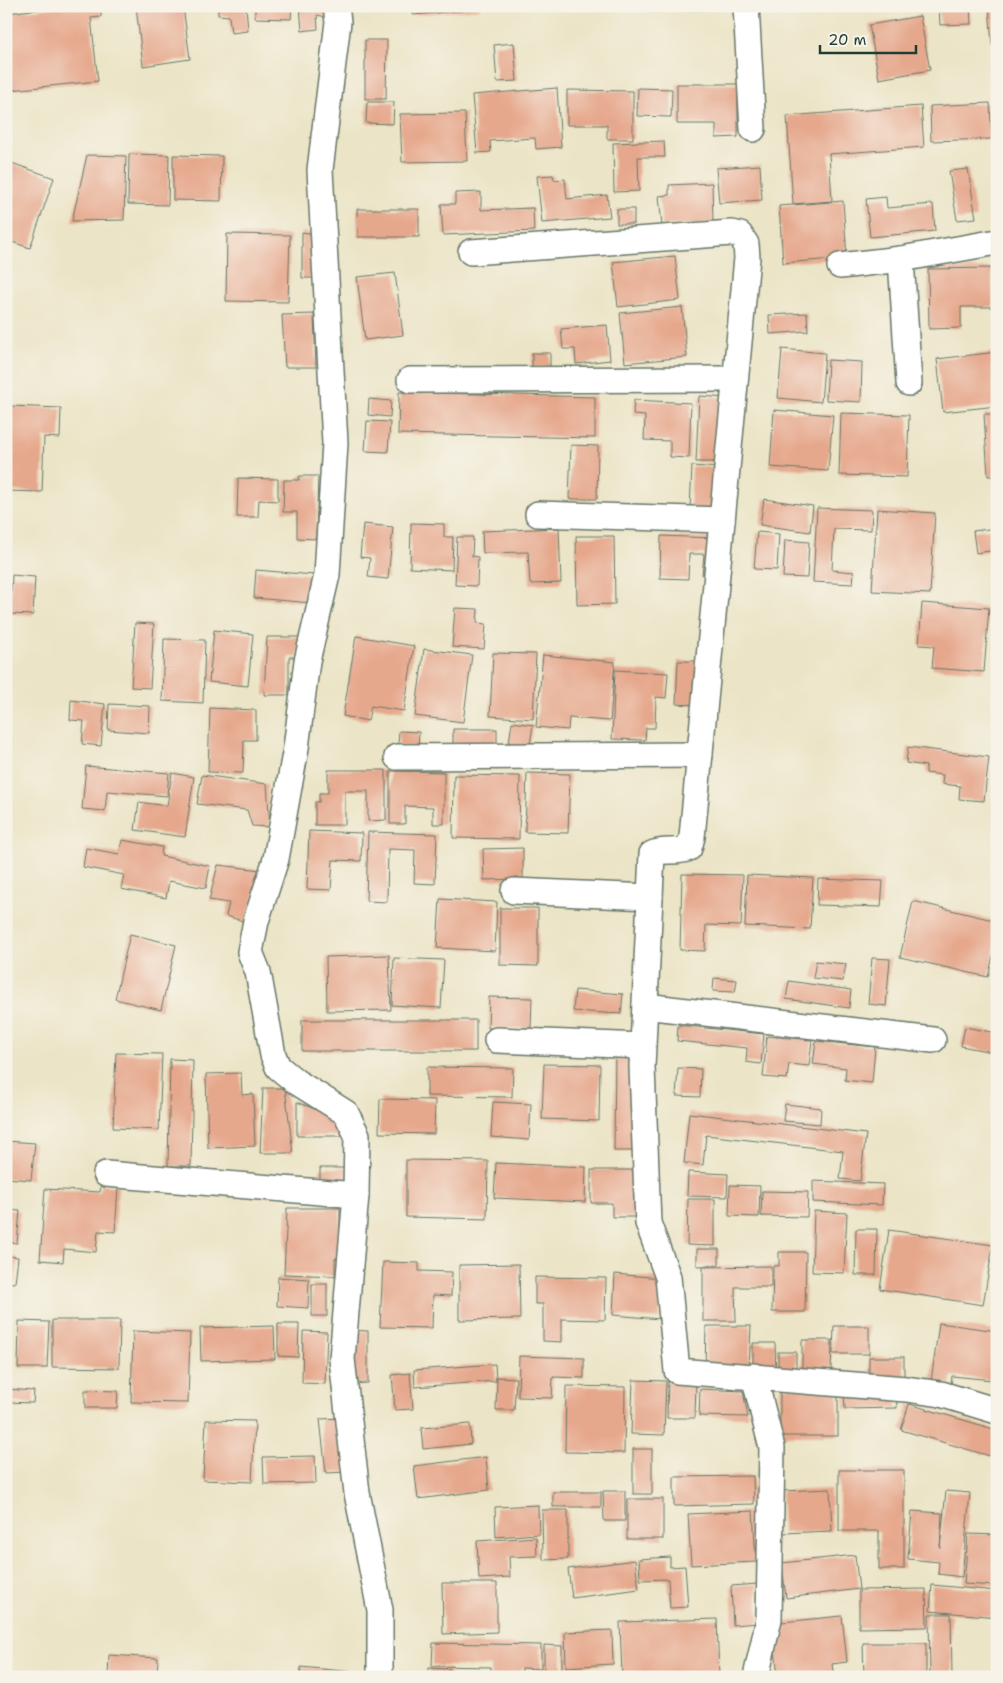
<svg xmlns="http://www.w3.org/2000/svg" width="1003" height="1683" viewBox="0 0 1003 1683" font-family="'Shantell Sans',sans-serif">
  <style>
    .building { fill: #e6a88d }
    .lines { fill: none; stroke-linecap: round; stroke-linejoin: round }
    .minor-casing { stroke: #667767; stroke-width: 28 }
    .minor { stroke: #fff; stroke-width: 25 }
  </style>
  <rect width="100%" height="100%" fill="#f7f3e8"/>
  <filter id="ink" filterUnits="userSpaceOnUse"><feTurbulence type="fractalNoise" baseFrequency=".02" numOctaves="2"/><feDisplacementMap in="SourceGraphic" scale="10" xChannelSelector="R" yChannelSelector="G"/><feConvolveMatrix kernelMatrix="1 2 1 2 8 2 1 2 1" color-interpolation-filters="sRGB"/></filter>
  <filter id="wash" filterUnits="userSpaceOnUse"><feTurbulence type="fractalNoise" baseFrequency=".0096" numOctaves="4" result="noise"/><feDisplacementMap in="SourceGraphic" scale="20" xChannelSelector="R" yChannelSelector="G"/><feGaussianBlur stdDeviation="1.12" result="paint"/><feColorMatrix in="noise" values="0 0 0 0 0 0 0 0 0 0 0 0 0 0 0 0 0 1.4 0 .05"/><feComposite in="paint" operator="in"/></filter>
  <g filter="url(#wash)">
    <rect width="100%" height="100%" fill="#ebe4c6"/>
    <g id="blocks">
      <!-- building -->
      <g class="building">
        <polygon points="68,6 101,6 101,17 91,18 98,81 11,90 6,43 6,13"/>
        <polygon points="136,6 183,6 190,59 143,66"/>
        <polygon points="218,6 246,6 248,31 231,33 229,16 218,15"/>
        <polygon points="255,6 292,6 291,19 255,18"/>
        <polygon points="300,6 326,6 326,17 317,15 318,29 302,31"/>
        <polygon points="412,6 479,6 480,9 413,15"/>
        <polygon points="651,6 724,6 724,9 651,12"/>
        <polygon points="939,6 970,6 971,24 940,25"/>
        <polygon points="989,6 997,6 997,44 992,45"/>
        <polygon points="920,16 930,70 879,79 869,25"/>
        <polygon points="365,40 387,40 386,99 365,99"/>
        <polygon points="514,43 517,81 497,82 494,45"/>
        <polygon points="677,84 738,84 738,137 716,138 716,124 677,124"/>
        <polygon points="557,88 561,147 536,149 535,138 490,141 491,152 477,153 472,95"/>
        <polygon points="638,88 672,89 671,117 637,116"/>
        <polygon points="567,90 633,91 633,139 607,139 607,125 567,125"/>
        <polygon points="367,102 394,102 393,124 366,123"/>
        <polygon points="990,103 992,139 931,141 930,106"/>
        <polygon points="921,106 924,147 829,154 832,201 793,204 787,116"/>
        <polygon points="465,113 467,161 402,162 400,114"/>
        <polygon points="664,141 665,157 638,157 639,191 614,192 613,143"/>
        <polygon points="129,154 169,155 168,205 128,204"/>
        <polygon points="87,155 126,156 124,220 72,221"/>
        <polygon points="173,155 222,156 221,201 173,200"/>
        <polygon points="6,161 54,178 30,248 6,240"/>
        <polygon points="760,165 762,200 719,203 716,168"/>
        <polygon points="968,169 976,218 957,220 949,171"/>
        <polygon points="553,175 554,180 565,179 567,199 607,195 610,217 542,223 537,176"/>
        <polygon points="712,183 713,223 662,226 659,196 669,195 669,185"/>
        <polygon points="481,192 481,210 533,208 534,231 443,235 441,204 455,204 455,193"/>
        <polygon points="886,197 887,208 933,204 935,231 870,237 866,199"/>
        <polygon points="843,201 847,258 783,263 779,206"/>
        <polygon points="357,209 419,209 419,237 358,237"/>
        <rect x="617" y="209" width="17" height="15"/>
        <polygon points="302,232 315,234 316,278 302,278"/>
        <polygon points="227,234 290,235 288,302 226,301"/>
        <polygon points="675,256 680,300 618,307 613,262"/>
        <polygon points="992,268 993,307 961,307 961,328 929,329 928,269"/>
        <polygon points="395,273 403,335 365,340 357,277"/>
        <polygon points="682,307 687,357 625,363 620,313"/>
        <polygon points="807,313 808,331 770,334 769,315"/>
        <polygon points="314,314 316,367 285,367 282,315"/>
        <polygon points="607,325 610,360 576,364 575,349 563,349 561,329"/>
        <polygon points="782,349 825,353 821,402 778,398"/>
        <polygon points="997,352 997,406 943,412 937,359"/>
        <rect x="532" y="353" width="18" height="14"/>
        <polygon points="828,360 862,362 861,402 826,400"/>
        <polygon points="399,392 595,397 595,438 398,434"/>
        <polygon points="699,396 728,398 720,462 696,462"/>
        <polygon points="369,399 391,401 390,417 368,415"/>
        <polygon points="634,400 691,403 689,458 670,457 670,441 644,440 645,416 633,415"/>
        <polygon points="9,406 61,408 60,438 44,437 42,492 7,491"/>
        <polygon points="774,410 833,415 828,471 770,467"/>
        <polygon points="841,413 909,415 907,477 839,475"/>
        <polygon points="984,414 997,414 997,476 988,476"/>
        <polygon points="367,421 390,422 388,452 365,451"/>
        <polygon points="571,445 598,446 597,499 569,499"/>
        <polygon points="692,466 720,468 715,510 690,509"/>
        <polygon points="299,476 318,476 316,539 297,538 297,512 283,512 284,480 299,480"/>
        <polygon points="238,478 278,479 278,501 259,500 258,517 237,517"/>
        <polygon points="764,499 813,506 810,532 760,525"/>
        <polygon points="817,508 872,510 871,530 834,529 832,570 854,572 853,584 813,582"/>
        <polygon points="877,509 935,513 930,594 872,591"/>
        <polygon points="411,523 444,524 444,537 453,537 452,570 410,568"/>
        <polygon points="363,524 393,527 388,579 368,577 370,558 360,557"/>
        <polygon points="559,528 561,583 530,584 528,552 483,553 482,531"/>
        <polygon points="997,528 997,550 976,553 973,531"/>
        <polygon points="757,532 779,534 777,570 754,569"/>
        <polygon points="576,536 614,536 615,604 577,605"/>
        <polygon points="661,536 714,538 711,575 702,575 704,554 689,554 688,579 660,578"/>
        <polygon points="457,537 473,537 472,556 478,557 477,586 455,585"/>
        <polygon points="785,540 809,542 807,578 783,577"/>
        <polygon points="256,570 314,575 312,603 254,598"/>
        <polygon points="12,575 35,577 33,615 10,614"/>
        <polygon points="922,603 989,608 984,672 932,668 934,646 919,645"/>
        <polygon points="455,608 478,609 477,623 486,624 484,649 452,647"/>
        <polygon points="135,623 154,624 150,688 131,687"/>
        <polygon points="214,630 253,634 248,686 209,682"/>
        <polygon points="356,636 414,646 404,711 371,706 368,721 343,716"/>
        <polygon points="267,637 300,637 298,657 289,657 289,695 264,695"/>
        <polygon points="164,639 205,640 203,703 162,701"/>
        <polygon points="424,649 472,655 463,722 415,716"/>
        <polygon points="493,653 536,654 533,719 490,716"/>
        <polygon points="543,655 615,662 610,721 569,718 568,730 536,727"/>
        <polygon points="678,661 699,661 697,705 676,704"/>
        <polygon points="615,670 668,673 666,698 656,697 655,728 646,728 645,740 612,739"/>
        <polygon points="71,700 105,704 101,746 82,744 84,721 70,720"/>
        <polygon points="109,704 150,706 149,733 108,730"/>
        <polygon points="210,708 256,710 256,740 244,740 243,773 208,772"/>
        <polygon points="512,722 533,725 529,752 508,749"/>
        <polygon points="453,729 497,729 497,746 453,745"/>
        <polygon points="399,731 419,732 418,747 398,746"/>
        <polygon points="908,747 989,757 984,801 959,799 960,786 942,784 943,775 926,773 926,766 906,763"/>
        <polygon points="86,766 169,773 167,796 107,791 105,811 82,809"/>
        <polygon points="328,770 386,770 386,820 368,821 368,791 345,791 345,825 315,825 315,802 319,802 319,793 328,793"/>
        <polygon points="390,771 444,772 444,824 433,824 433,807 405,806 405,824 390,824"/>
        <polygon points="172,773 194,777 185,837 135,830 139,802 167,806"/>
        <polygon points="527,773 570,774 568,833 525,832"/>
        <polygon points="202,775 267,784 270,827 252,826 247,810 197,804"/>
        <polygon points="454,775 520,776 519,839 453,838"/>
        <polygon points="309,831 362,833 361,861 333,860 331,890 307,889"/>
        <polygon points="368,832 437,834 435,884 414,883 415,850 388,849 387,902 366,901"/>
        <polygon points="122,840 162,847 161,856 210,866 206,888 169,881 166,898 121,889 124,875 83,867 86,848 119,854"/>
        <polygon points="523,848 523,879 484,880 483,849"/>
        <polygon points="218,865 262,870 246,922 226,916 229,903 209,900"/>
        <polygon points="682,874 743,875 741,926 706,925 705,951 680,950"/>
        <polygon points="747,875 813,878 810,929 745,926"/>
        <polygon points="818,879 883,881 881,907 817,905"/>
        <polygon points="440,899 497,902 495,951 437,948"/>
        <polygon points="913,901 997,921 997,940 988,977 900,957"/>
        <polygon points="500,908 538,908 538,966 500,965"/>
        <polygon points="130,934 176,945 161,1010 115,999"/>
        <polygon points="389,955 391,1010 327,1011 326,957"/>
        <polygon points="394,958 444,960 441,1008 392,1005"/>
        <polygon points="872,958 890,959 886,1006 868,1004"/>
        <polygon points="816,961 846,964 843,981 813,978"/>
        <polygon points="714,978 737,980 735,992 713,991"/>
        <polygon points="789,981 851,990 849,1008 786,999"/>
        <polygon points="575,990 623,994 621,1014 573,1011"/>
        <polygon points="489,997 532,998 531,1028 488,1028"/>
        <rect x="302" y="1020" width="174" height="31"/>
        <polygon points="678,1025 764,1034 761,1064 746,1062 747,1048 677,1041"/>
        <polygon points="965,1027 997,1033 997,1053 961,1046"/>
        <polygon points="767,1036 812,1040 809,1066 789,1064 787,1079 763,1077"/>
        <polygon points="816,1041 875,1047 872,1083 845,1080 846,1068 813,1064"/>
        <polygon points="116,1053 162,1054 159,1130 113,1128"/>
        <polygon points="615,1055 634,1055 634,1151 614,1151"/>
        <polygon points="170,1059 193,1060 191,1166 168,1166"/>
        <polygon points="544,1064 600,1065 599,1121 542,1119"/>
        <polygon points="427,1067 513,1068 512,1097 427,1096"/>
        <polygon points="678,1068 701,1069 700,1097 676,1096"/>
        <polygon points="241,1073 242,1095 253,1094 255,1146 208,1148 206,1074"/>
        <polygon points="263,1088 285,1088 293,1153 260,1153"/>
        <polygon points="380,1099 435,1100 434,1134 379,1133"/>
        <polygon points="297,1102 340,1119 342,1136 297,1136"/>
        <polygon points="493,1102 531,1104 529,1140 491,1137"/>
        <polygon points="785,1104 821,1108 820,1124 783,1121"/>
        <polygon points="689,1113 866,1134 860,1181 840,1179 843,1151 706,1135 703,1165 684,1163"/>
        <polygon points="6,1141 35,1143 31,1180 6,1178"/>
        <polygon points="406,1160 488,1161 487,1219 406,1217"/>
        <polygon points="496,1163 586,1167 585,1202 494,1198"/>
        <polygon points="320,1168 352,1168 351,1184 320,1184"/>
        <polygon points="591,1170 640,1170 641,1217 612,1217 612,1203 591,1203"/>
        <polygon points="688,1172 728,1174 727,1197 687,1196"/>
        <polygon points="813,1181 883,1184 882,1205 813,1202"/>
        <polygon points="101,1185 118,1187 115,1232 98,1231 96,1252 64,1249 63,1262 40,1260 45,1189 100,1192"/>
        <polygon points="730,1185 760,1186 759,1217 729,1216"/>
        <polygon points="762,1191 808,1192 807,1217 761,1216"/>
        <polygon points="688,1199 715,1199 715,1246 687,1245"/>
        <polygon points="287,1208 340,1208 340,1259 335,1258 335,1276 284,1274"/>
        <polygon points="6,1210 20,1211 17,1243 6,1242"/>
        <polygon points="814,1211 847,1213 844,1273 812,1272"/>
        <polygon points="856,1229 877,1229 876,1275 855,1275"/>
        <polygon points="889,1230 993,1245 983,1305 880,1289"/>
        <polygon points="697,1249 719,1249 719,1265 697,1266"/>
        <polygon points="779,1252 806,1252 805,1312 772,1312 773,1266 779,1266"/>
        <polygon points="6,1256 18,1257 15,1283 6,1282"/>
        <polygon points="383,1262 419,1263 419,1271 452,1272 451,1296 433,1295 432,1328 380,1327"/>
        <polygon points="519,1264 520,1319 459,1320 459,1265"/>
        <polygon points="771,1266 771,1287 735,1287 736,1321 703,1321 703,1267"/>
        <polygon points="615,1274 660,1278 660,1319 613,1315"/>
        <polygon points="278,1277 309,1279 308,1308 277,1306"/>
        <polygon points="535,1277 606,1278 605,1320 562,1319 562,1342 543,1341 543,1304 535,1304"/>
        <rect x="312" y="1284" width="15" height="32"/>
        <polygon points="6,1292 10,1293 7,1311 6,1311"/>
        <polygon points="52,1320 120,1320 119,1368 52,1367"/>
        <polygon points="19,1321 49,1322 47,1368 18,1368"/>
        <polygon points="939,1323 997,1331 992,1380 952,1376 951,1384 931,1382"/>
        <polygon points="278,1324 299,1324 298,1357 278,1356"/>
        <polygon points="274,1326 275,1359 201,1361 200,1328"/>
        <polygon points="706,1326 751,1326 749,1369 705,1369"/>
        <polygon points="834,1326 869,1326 869,1354 833,1354"/>
        <polygon points="350,1330 368,1331 368,1383 348,1384"/>
        <polygon points="133,1331 190,1333 188,1403 131,1402"/>
        <polygon points="303,1331 327,1332 325,1384 302,1383"/>
        <polygon points="802,1340 832,1340 831,1372 802,1372"/>
        <polygon points="753,1343 775,1343 776,1372 753,1372"/>
        <rect x="778" y="1352" width="18" height="22"/>
        <polygon points="519,1356 584,1358 584,1378 553,1377 552,1398 518,1397"/>
        <rect x="869" y="1357" width="35" height="20"/>
        <polygon points="495,1364 496,1381 415,1387 414,1370"/>
        <polygon points="410,1373 413,1409 395,1410 392,1375"/>
        <polygon points="497,1377 516,1378 514,1410 496,1410"/>
        <polygon points="633,1380 666,1381 664,1435 631,1434"/>
        <polygon points="668,1380 696,1381 695,1418 667,1418"/>
        <polygon points="566,1386 625,1387 624,1453 565,1452"/>
        <rect x="780" y="1387" width="58" height="49"/>
        <polygon points="6,1389 34,1391 33,1403 6,1402"/>
        <polygon points="700,1389 743,1391 748,1417 699,1416"/>
        <polygon points="85,1390 118,1391 117,1408 85,1408"/>
        <polygon points="896,1391 897,1408 845,1409 844,1392"/>
        <polygon points="909,1404 997,1430 997,1458 901,1430"/>
        <polygon points="341,1418 347,1472 326,1473 320,1419"/>
        <polygon points="206,1420 255,1421 252,1482 203,1480"/>
        <polygon points="470,1424 471,1444 423,1449 421,1428"/>
        <rect x="633" y="1449" width="19" height="45"/>
        <polygon points="315,1456 316,1483 264,1484 263,1457"/>
        <polygon points="486,1457 489,1490 418,1499 414,1466"/>
        <polygon points="839,1470 904,1470 904,1569 879,1569 879,1531 839,1531"/>
        <polygon points="753,1476 754,1504 674,1506 674,1477"/>
        <polygon points="830,1489 832,1531 783,1533 781,1491"/>
        <polygon points="603,1491 625,1491 625,1521 604,1521"/>
        <polygon points="946,1491 970,1493 962,1577 938,1574 939,1562 908,1559 912,1511 942,1513 940,1548"/>
        <rect x="553" y="1492" width="48" height="15"/>
        <rect x="627" y="1499" width="36" height="40"/>
        <polygon points="538,1505 539,1534 496,1537 495,1507"/>
        <polygon points="542,1510 568,1510 568,1559 543,1560"/>
        <polygon points="753,1511 756,1562 691,1565 688,1514"/>
        <polygon points="968,1534 997,1535 996,1586 964,1584"/>
        <polygon points="536,1537 537,1556 509,1557 510,1577 479,1579 477,1541"/>
        <polygon points="855,1555 859,1589 786,1598 782,1563"/>
        <polygon points="670,1557 670,1567 685,1566 688,1607 670,1608 668,1579 640,1580 639,1559"/>
        <polygon points="635,1560 639,1589 572,1598 568,1569"/>
        <polygon points="442,1583 497,1583 497,1632 443,1634"/>
        <polygon points="757,1584 759,1623 733,1625 731,1586"/>
        <polygon points="932,1585 997,1591 997,1617 930,1611"/>
        <polygon points="926,1589 927,1627 859,1628 859,1590"/>
        <polygon points="929,1614 951,1614 952,1677 930,1677"/>
        <polygon points="842,1616 847,1662 832,1664 834,1677 778,1677 772,1623"/>
        <polygon points="717,1619 719,1677 622,1677 620,1622"/>
        <polygon points="612,1630 613,1664 566,1667 565,1632"/>
        <polygon points="433,1643 541,1645 541,1669 522,1668 521,1677 491,1677 491,1667 432,1666"/>
        <polygon points="863,1643 926,1643 926,1677 864,1677"/>
        <polygon points="544,1645 562,1646 562,1677 544,1677"/>
        <polygon points="109,1655 158,1658 157,1677 108,1677"/>
        <polygon points="301,1667 354,1672 354,1677 300,1677"/>
        <polygon points="429,1668 450,1669 450,1677 428,1677"/>
      </g>
    </g>
  </g>
  <g filter="url(#ink)">
    <use href="#blocks" fill-opacity="0" stroke="#667767" stroke-width="1"/>
    <g class="lines">
      <defs>
        <g id="minor">
          <polyline points="336,6 338,22 320,170 335,443 327,575 307,661 296,748 276,859 256,921 250,952 258,972 273,1055 278,1067 295,1081 346,1113 357,1135 356,1195 342,1359 357,1493 380,1610 380,1677"/>
          <polyline points="746,6 753,129"/>
          <path d="M471,252L732,233L740,235L746,244L747,258L692,837L689,848C677,854 663,848 652,854L642,1067L648,1223L668,1277L677,1371L906,1389L941,1394L997,1411"/>
          <polyline points="901,259 909,383"/>
          <polyline points="840,266 901,259 997,242"/>
          <polyline points="410,380 735,379"/>
          <polyline points="538,514 722,520"/>
          <polyline points="397,757 700,755"/>
          <polyline points="514,891 650,897"/>
          <polyline points="645,1006 933,1040"/>
          <polyline points="497,1040 643,1046"/>
          <polyline points="106,1174 356,1195"/>
          <polyline points="754,1376 772,1448 769,1619 756,1677"/>
        </g>
      </defs>
      <!-- minor casing -->
      <use href="#minor" class="minor-casing"/>
      <!-- minor -->
      <use href="#minor" class="minor"/>
    </g>
  </g>
  <!-- margin -->
  <rect width="1003" height="1683" fill="none" stroke="#f7f3e8" stroke-width="25"/>
  <!-- scale -->
  <path d="M820 45v8h96v-8" fill="none" stroke="#1f3d34" stroke-width="2.5"/>
  <text x="828" y="45" font-size="15" fill="#1f3d34" stroke="#f7f3e8" stroke-width="4" paint-order="stroke">20 m</text>
</svg>
